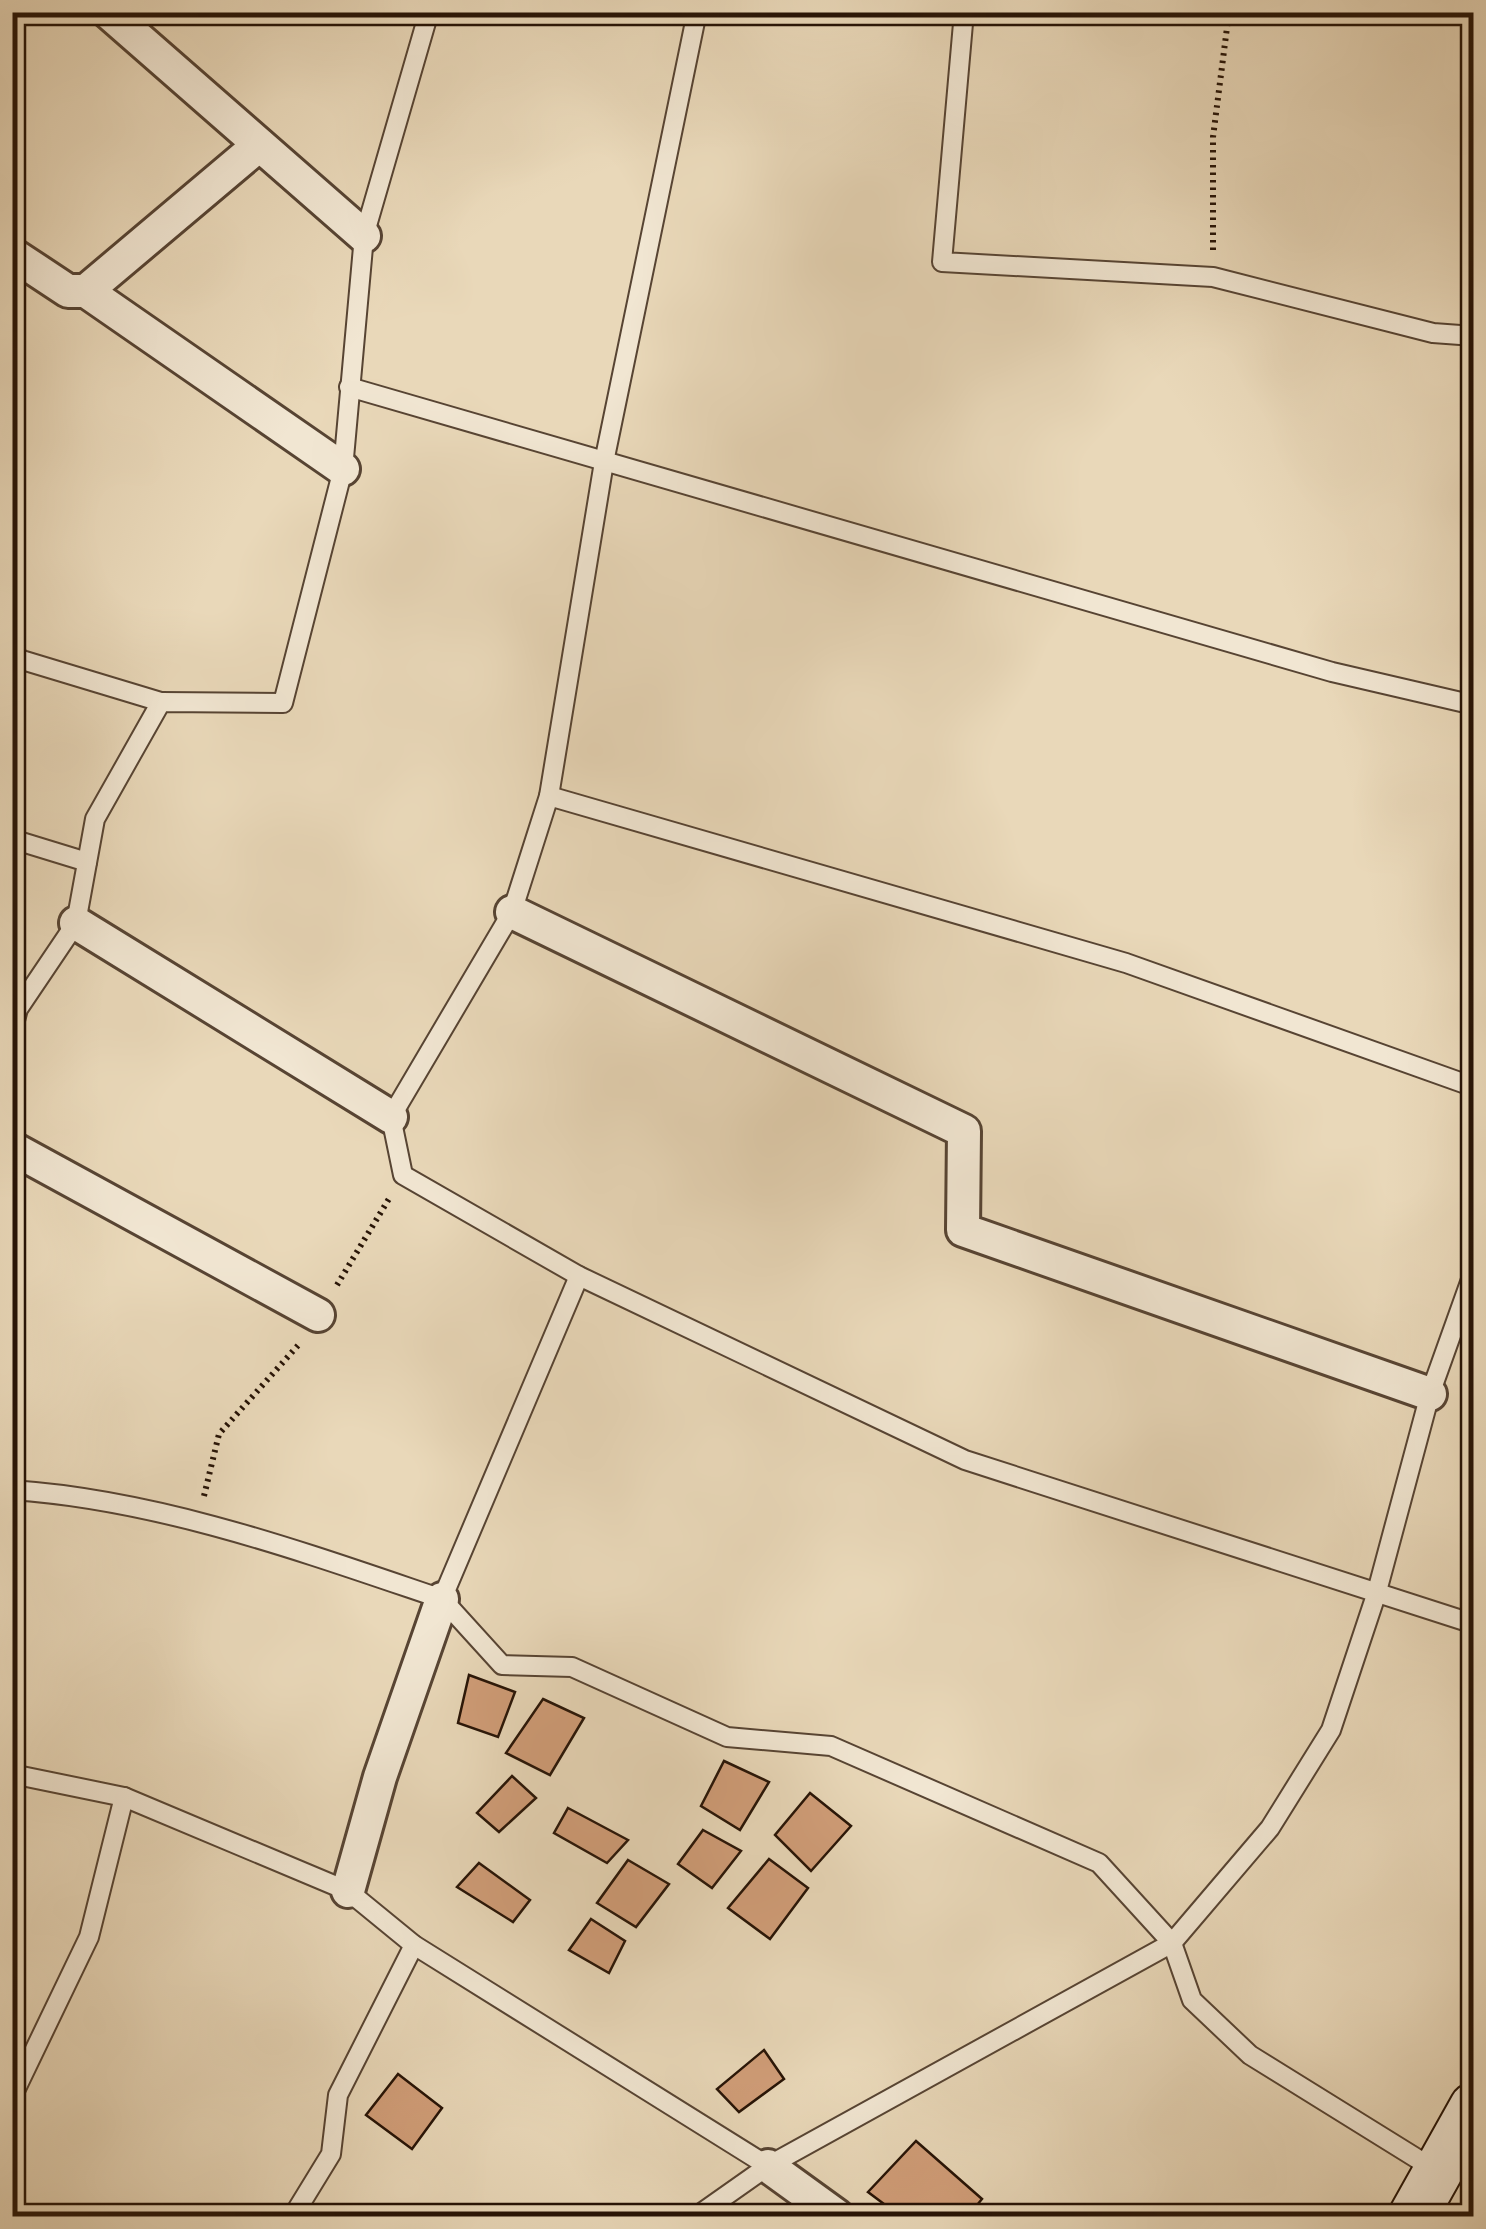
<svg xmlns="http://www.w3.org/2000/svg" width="1486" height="2229" viewBox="0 0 1486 2229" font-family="'Libre Caslon Text',serif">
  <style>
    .building { fill: #d19e79; stroke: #261306; stroke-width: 2.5 }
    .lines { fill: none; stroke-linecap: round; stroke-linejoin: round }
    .lane-casing { stroke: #574433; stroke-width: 22 }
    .street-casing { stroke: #574433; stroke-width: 38 }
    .secondary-casing { stroke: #261306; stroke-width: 52 }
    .path { stroke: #261306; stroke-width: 6; stroke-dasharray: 2.5 5; stroke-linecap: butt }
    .lane { stroke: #f1e6d2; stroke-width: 18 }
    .street { stroke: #f1e6d2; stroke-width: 32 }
    .secondary { stroke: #f1e6d2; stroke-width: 48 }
  </style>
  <rect width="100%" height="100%" fill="#e9d8b9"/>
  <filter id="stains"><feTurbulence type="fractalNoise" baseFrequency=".002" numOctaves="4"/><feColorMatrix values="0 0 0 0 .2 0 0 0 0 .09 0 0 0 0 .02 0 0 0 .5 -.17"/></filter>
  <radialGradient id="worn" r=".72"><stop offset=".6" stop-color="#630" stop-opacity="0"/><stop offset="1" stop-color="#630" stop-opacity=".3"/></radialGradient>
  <!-- building -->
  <g class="building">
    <polygon points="469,1675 515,1692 498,1737 458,1723"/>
    <polygon points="543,1699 584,1718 550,1775 506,1753"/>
    <polygon points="724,1761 769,1782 740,1830 701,1806"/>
    <polygon points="512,1776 536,1798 499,1832 477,1813"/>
    <polygon points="810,1793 851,1826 811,1871 775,1835"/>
    <polygon points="568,1808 628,1840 607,1863 554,1833"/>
    <polygon points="703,1830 741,1851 712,1888 678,1864"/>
    <polygon points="769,1859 808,1888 770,1939 728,1908"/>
    <polygon points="628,1860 669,1884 636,1927 597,1903"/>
    <polygon points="479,1863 530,1900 513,1922 457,1887"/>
    <polygon points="591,1919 625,1941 609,1973 569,1950"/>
    <polygon points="764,2050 784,2079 739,2112 717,2089"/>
    <polygon points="398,2074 442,2108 412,2149 366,2115"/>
    <polygon points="916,2141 982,2199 968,2216 900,2216 868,2192"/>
  </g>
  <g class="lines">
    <defs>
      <g id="lane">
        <polyline points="697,12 604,462 549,796 512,912 391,1117 403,1175 579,1276 965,1460 1474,1624"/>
        <polyline points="964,12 942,262 1213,277 1433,333 1474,336"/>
        <polyline points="349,387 1332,672 1474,705"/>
        <polyline points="12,653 22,660 161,702"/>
        <polyline points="549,796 1126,963 1474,1087"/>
        <polyline points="12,839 87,862"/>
        <polyline points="12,1032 18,1009 76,923 95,819 161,702 283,703 343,469 364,236 429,12"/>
        <path d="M12,1490C160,1500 303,1552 442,1599L579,1276"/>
        <polyline points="442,1599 502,1665 572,1667 727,1737 831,1746 1099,1863 1172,1943 1192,2000 1250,2055 1437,2171"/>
        <polyline points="12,1774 124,1797 348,1891 414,1945 768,2166"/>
        <polyline points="12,2097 89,1937 124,1797"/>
        <polyline points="293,2216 331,2154 338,2095 414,1945"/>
        <polyline points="697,2216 768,2166 1172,1943 1270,1828 1331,1730 1376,1595 1430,1394 1474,1271"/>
      </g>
      <g id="street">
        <polyline points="108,12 364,236"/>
        <polyline points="12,254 68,291 86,291 259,145"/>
        <polyline points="86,291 343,469"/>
        <polyline points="512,912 964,1131 963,1230 1430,1394"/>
        <polyline points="76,923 391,1117"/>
        <polyline points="12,1148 318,1315"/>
        <polyline points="348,1891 380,1777 442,1599"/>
        <polyline points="768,2166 837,2216"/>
      </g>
      <polyline id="secondary" points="1413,2216 1474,2107"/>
    </defs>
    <!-- lane casing -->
    <use href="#lane" class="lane-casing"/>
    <!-- street casing -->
    <use href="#street" class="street-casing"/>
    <!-- secondary casing -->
    <use href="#secondary" class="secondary-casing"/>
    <!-- path -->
    <g class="path">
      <polyline points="1213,250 1213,137 1229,12"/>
      <polyline points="337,1285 390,1197"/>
      <polyline points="204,1496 219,1434 301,1342"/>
    </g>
    <!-- lane -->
    <use href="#lane" class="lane"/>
    <!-- street -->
    <use href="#street" class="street"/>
    <!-- secondary -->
    <use href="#secondary" class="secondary"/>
  </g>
  <!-- margin -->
  <rect width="1486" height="2229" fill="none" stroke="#e9d8b9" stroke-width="50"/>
  <rect x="15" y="15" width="1456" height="2199" fill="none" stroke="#261306" stroke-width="5"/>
  <rect x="25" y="25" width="1436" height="2179" fill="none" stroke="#261306" stroke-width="2.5"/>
  <rect width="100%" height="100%" filter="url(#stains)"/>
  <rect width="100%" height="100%" fill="url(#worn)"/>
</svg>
